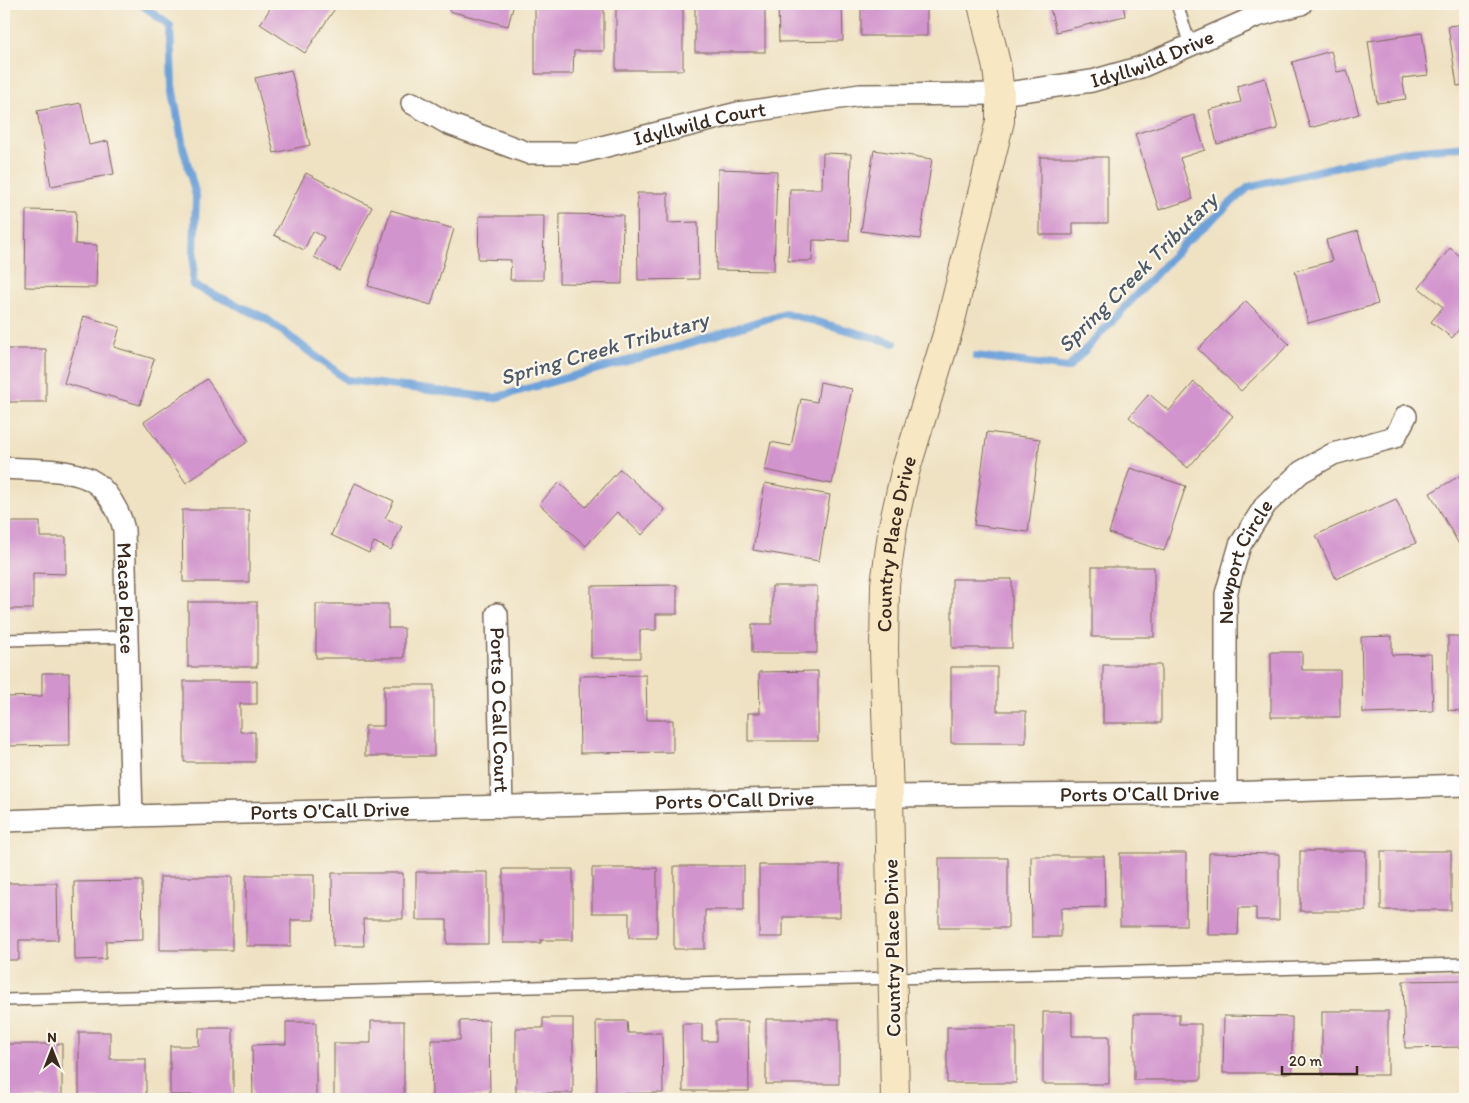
<svg xmlns="http://www.w3.org/2000/svg" width="1469" height="1103" viewBox="0 0 1469 1103" font-family="Itim,sans-serif">
  <style>
    .lines { fill: none; stroke-linecap: round; stroke-linejoin: round }
    .stream { stroke: #6ca1d9; stroke-width: 8 }
    .building { fill: #d294cd }
    .lane-casing { stroke: #7a6a58; stroke-width: 14 }
    .street-casing { stroke: #7a6a58; stroke-width: 24 }
    .secondary-casing { stroke: #7a6a58; stroke-width: 30 }
    .lane { stroke: #fff; stroke-width: 11 }
    .street { stroke: #fff; stroke-width: 21 }
    .secondary { stroke: #f7e8c3; stroke-width: 28 }
    .labels { text-anchor: middle; stroke-width: 4.5; stroke-linejoin: round; paint-order: stroke }
    .street-label { font-size: 21px; fill: #3b2a1e; stroke: #fbf7ec }
    .water-label { font-size: 22px; font-style: italic; fill: #4f5a69; stroke: #fbf7ec }
  </style>
  <rect width="100%" height="100%" fill="#fbf7ec"/>
  <filter id="ink" filterUnits="userSpaceOnUse"><feTurbulence type="fractalNoise" baseFrequency=".02" numOctaves="2"/><feDisplacementMap in="SourceGraphic" scale="10" xChannelSelector="R" yChannelSelector="G"/><feConvolveMatrix kernelMatrix="1 2 1 2 8 2 1 2 1" color-interpolation-filters="sRGB"/></filter>
  <filter id="wash" filterUnits="userSpaceOnUse"><feTurbulence type="fractalNoise" baseFrequency=".0096" numOctaves="4" result="noise"/><feDisplacementMap in="SourceGraphic" scale="20" xChannelSelector="R" yChannelSelector="G"/><feGaussianBlur stdDeviation="1.12" result="paint"/><feColorMatrix in="noise" values="0 0 0 0 0 0 0 0 0 0 0 0 0 0 0 0 0 1.4 0 .05"/><feComposite in="paint" operator="in"/></filter>
  <g filter="url(#wash)">
    <rect width="100%" height="100%" fill="#efe2c3"/>
    <g class="lines">
      <!-- stream -->
      <g class="stream">
        <polyline points="141,4 170,26 172,86 183,147 196,196 193,285 265,318 347,380 494,398 681,346 785,313 894,343"/>
        <polyline points="976,356 1068,368 1184,244 1249,187 1399,152 1465,146"/>
      </g>
    </g>
    <g id="blocks">
      <!-- building -->
      <g class="building">
        <polygon points="273,4 338,4 305,53 260,24"/>
        <polygon points="451,4 514,4 508,26 449,11"/>
        <polygon points="535,4 604,4 604,51 574,51 573,74 535,74"/>
        <rect x="616" y="4" width="67" height="66"/>
        <rect x="695" y="4" width="70" height="48"/>
        <polygon points="778,4 842,4 843,41 779,42"/>
        <rect x="861" y="4" width="66" height="32"/>
        <polygon points="1049,4 1123,4 1125,16 1056,32"/>
        <polygon points="1465,24 1465,85 1457,86 1448,26"/>
        <polygon points="1422,33 1428,75 1402,78 1406,99 1377,103 1368,41"/>
        <polygon points="1331,51 1337,72 1347,70 1359,114 1310,128 1292,62"/>
        <polygon points="291,70 310,145 274,153 255,78"/>
        <polygon points="1265,78 1278,129 1217,144 1209,110 1241,102 1237,86"/>
        <polygon points="81,103 89,145 108,141 114,174 51,186 37,111"/>
        <polygon points="1194,115 1205,150 1180,158 1193,199 1159,210 1135,134"/>
        <polygon points="874,150 932,159 920,239 861,231"/>
        <polygon points="823,153 851,154 849,241 813,240 812,261 788,261 790,189 822,189"/>
        <polygon points="1040,157 1108,157 1108,223 1073,223 1073,235 1040,235"/>
        <polygon points="718,169 777,171 774,271 716,270"/>
        <polygon points="306,173 372,207 340,271 314,257 324,237 313,231 304,250 274,235"/>
        <polygon points="637,193 668,193 668,223 698,222 699,279 638,280"/>
        <polygon points="26,210 76,211 75,244 97,245 96,288 25,287"/>
        <polygon points="391,210 454,229 431,305 368,286"/>
        <polygon points="560,214 623,215 622,284 559,283"/>
        <polygon points="479,216 544,216 543,280 510,280 511,260 478,259"/>
        <polygon points="1358,231 1378,304 1308,323 1295,271 1332,261 1326,240"/>
        <polygon points="1450,248 1465,260 1465,322 1452,338 1431,322 1443,307 1419,288"/>
        <polygon points="1246,301 1289,344 1241,391 1198,349"/>
        <polygon points="84,316 120,327 114,347 154,359 140,405 64,383"/>
        <polygon points="4,335 7,335 7,349 46,349 46,402 4,402"/>
        <polygon points="207,379 249,441 186,483 144,422"/>
        <polygon points="820,382 852,389 832,484 765,470 771,442 791,446 801,399 817,402"/>
        <polygon points="1194,382 1233,416 1188,468 1129,417 1149,394 1169,411"/>
        <polygon points="987,432 1040,439 1028,532 974,525"/>
        <polygon points="1130,468 1186,486 1164,551 1109,533"/>
        <polygon points="620,469 665,510 642,535 617,512 586,546 539,504 559,483 586,507"/>
        <polygon points="1465,473 1465,555 1430,493"/>
        <polygon points="355,483 394,501 385,518 402,526 391,550 374,542 369,553 331,535"/>
        <polygon points="765,483 830,495 819,561 753,550"/>
        <polygon points="1396,499 1416,543 1336,579 1316,535"/>
        <polygon points="182,510 249,510 249,582 183,582"/>
        <polygon points="4,522 40,522 40,537 66,537 66,574 33,573 33,609 4,609"/>
        <rect x="1092" y="567" width="62" height="70"/>
        <rect x="952" y="579" width="60" height="69"/>
        <polygon points="677,585 677,614 656,614 656,630 640,630 640,658 591,658 591,586"/>
        <polygon points="772,586 817,586 817,653 752,653 752,624 772,624"/>
        <rect x="188" y="602" width="69" height="65"/>
        <polygon points="316,604 388,604 388,628 404,628 404,658 316,658"/>
        <polygon points="1392,636 1392,655 1431,654 1433,711 1363,713 1361,637"/>
        <polygon points="1448,636 1465,636 1465,711 1448,710"/>
        <polygon points="1271,652 1302,652 1302,670 1340,670 1340,717 1271,717"/>
        <rect x="1103" y="665" width="58" height="58"/>
        <polygon points="951,667 997,667 997,711 1026,711 1026,743 951,743"/>
        <polygon points="818,671 818,741 748,741 748,713 760,713 759,672"/>
        <polygon points="42,673 69,673 70,745 4,746 4,697 42,696"/>
        <polygon points="646,675 647,720 673,720 673,752 580,753 579,676"/>
        <polygon points="184,681 257,681 257,704 240,704 240,732 255,732 255,762 184,762"/>
        <polygon points="384,685 434,685 434,756 365,756 365,726 384,726"/>
        <rect x="1300" y="851" width="66" height="60"/>
        <rect x="1381" y="851" width="70" height="59"/>
        <rect x="1120" y="853" width="66" height="73"/>
        <polygon points="1209,853 1279,854 1279,920 1256,920 1256,908 1239,908 1238,935 1208,935"/>
        <polygon points="1031,856 1104,856 1105,907 1061,908 1061,937 1032,937"/>
        <rect x="939" y="858" width="69" height="70"/>
        <polygon points="759,865 840,865 840,917 783,917 783,937 759,937"/>
        <polygon points="674,866 744,866 744,910 705,910 705,949 674,949"/>
        <polygon points="592,868 657,868 657,938 629,938 629,913 592,913"/>
        <polygon points="503,869 573,869 573,940 541,940 541,943 503,943"/>
        <polygon points="416,872 488,872 488,944 447,944 447,920 416,920"/>
        <polygon points="332,873 403,873 403,919 363,919 364,946 333,946"/>
        <polygon points="246,875 314,875 314,920 291,920 291,946 246,946"/>
        <rect x="160" y="877" width="72" height="73"/>
        <polygon points="142,881 143,940 106,941 106,959 75,960 74,882"/>
        <polygon points="4,883 57,883 58,940 19,940 19,960 4,960"/>
        <polygon points="1465,980 1465,1047 1405,1048 1403,981"/>
        <rect x="1322" y="1011" width="66" height="64"/>
        <polygon points="1043,1012 1072,1012 1072,1036 1109,1036 1109,1084 1043,1084"/>
        <polygon points="1134,1014 1179,1014 1179,1024 1201,1024 1201,1080 1134,1080"/>
        <polygon points="1224,1016 1292,1017 1292,1073 1223,1073"/>
        <polygon points="543,1018 573,1018 573,1093 516,1093 516,1028 543,1028"/>
        <rect x="766" y="1019" width="73" height="65"/>
        <polygon points="489,1020 490,1096 432,1097 431,1040 460,1040 460,1021"/>
        <polygon points="371,1021 404,1021 404,1099 334,1099 334,1043 371,1043"/>
        <polygon points="596,1021 627,1021 628,1033 662,1033 663,1093 597,1094"/>
        <polygon points="716,1021 748,1021 749,1091 683,1091 682,1024 702,1024 702,1041 716,1041"/>
        <polygon points="286,1022 316,1022 316,1099 253,1099 252,1045 286,1044"/>
        <rect x="947" y="1027" width="69" height="56"/>
        <polygon points="199,1028 233,1028 233,1095 170,1095 170,1046 199,1046"/>
        <polygon points="79,1032 110,1032 110,1059 146,1059 146,1099 79,1099"/>
        <rect x="4" y="1044" width="58" height="55"/>
      </g>
    </g>
  </g>
  <g filter="url(#ink)">
    <use href="#blocks" fill-opacity="0" stroke="#7a6a58" stroke-width="1"/>
    <g class="lines">
      <defs>
        <g id="lane">
          <polyline points="1177,4 1190,45"/>
          <polyline points="4,640 127,637"/>
          <polyline points="4,1000 1465,964"/>
        </g>
        <g id="street">
          <path id="s1" d="M412,103L449,124L528,153H578L738,113L860,95L1000,94L1092,81L1141,67L1257,16L1301,4"/>
          <path id="s2" d="M4,468C30,470 65,468 89,479C107,488 120,512 124,530L132,816"/>
          <path id="s3" d="M497,614L502,807"/>
          <path id="s4" d="M1226,793V594L1240,545L1266,504L1301,472L1333,454L1395,437L1406,416"/>
          <path id="s5" d="M4,821L132,816L889,796L1226,793L1465,785"/>
        </g>
        <g id="secondary">
          <path id="s6" d="M895,1099L889,796L884,650L885,584L893,526L905,472L949,328L1000,121V94L997,68L982,4"/>
        </g>
      </defs>
      <!-- lane casing -->
      <use href="#lane" class="lane-casing"/>
      <!-- street casing -->
      <use href="#street" class="street-casing"/>
      <!-- secondary casing -->
      <use href="#secondary" class="secondary-casing"/>
      <!-- lane -->
      <use href="#lane" class="lane"/>
      <!-- street -->
      <use href="#street" class="street"/>
      <!-- secondary -->
      <use href="#secondary" class="secondary"/>
    </g>
  </g>
  <g class="labels">
    <!-- street labels -->
    <g class="street-label">
      <text dy="7" stroke="none"><textPath href="#s1" startOffset="762">Idyllwild Drive</textPath></text>
      <text dy="7" stroke="none"><textPath href="#s1" startOffset="302">Idyllwild Court</textPath></text>
      <text dy="7" stroke="none"><textPath href="#s6" startOffset="556">Country Place Drive</textPath></text>
      <text dy="7" stroke="none"><textPath href="#s4" startOffset="235">Newport Circle</textPath></text>
      <text dy="7" stroke="none"><textPath href="#s2" startOffset="218">Macao Place</textPath></text>
      <text dy="7" stroke="none"><textPath href="#s3" startOffset="96">Ports O Call Court</textPath></text>
      <text dy="7" stroke="none"><textPath href="#s5" startOffset="1136">Ports O'Call Drive</textPath></text>
      <text dy="7" stroke="none"><textPath href="#s5" startOffset="731">Ports O'Call Drive</textPath></text>
      <text dy="7" stroke="none"><textPath href="#s5" startOffset="326">Ports O'Call Drive</textPath></text>
      <text transform="translate(892 948) rotate(-91)" y="7">Country Place Drive</text>
    </g>
    <!-- water labels -->
    <g class="water-label">
      <text transform="translate(1137 272) rotate(-45)" y="8">Spring Creek Tributary</text>
      <text transform="translate(604 348) rotate(-16)" y="8">Spring Creek Tributary</text>
    </g>
  </g>
  <!-- margin -->
  <rect width="1469" height="1103" fill="none" stroke="#fbf7ec" stroke-width="20"/>
  <!-- north arrow -->
  <g transform="translate(52 1050)" stroke="#fbf7ec" stroke-width="4" paint-order="stroke">
  <path d="M0-4L9 19L0 12L-9 19Z" fill="#3b2a1e"/>
  <text y="-8" font-size="14" font-weight="bold" text-anchor="middle" fill="#3b2a1e">N</text>
  </g>
  <!-- scale -->
  <path d="M1282 1066v8h75v-8" fill="none" stroke="#3b2a1e" stroke-width="2.5"/>
  <text x="1289" y="1066" font-size="15" fill="#3b2a1e" stroke="#fbf7ec" stroke-width="4" paint-order="stroke">20 m</text>
</svg>
